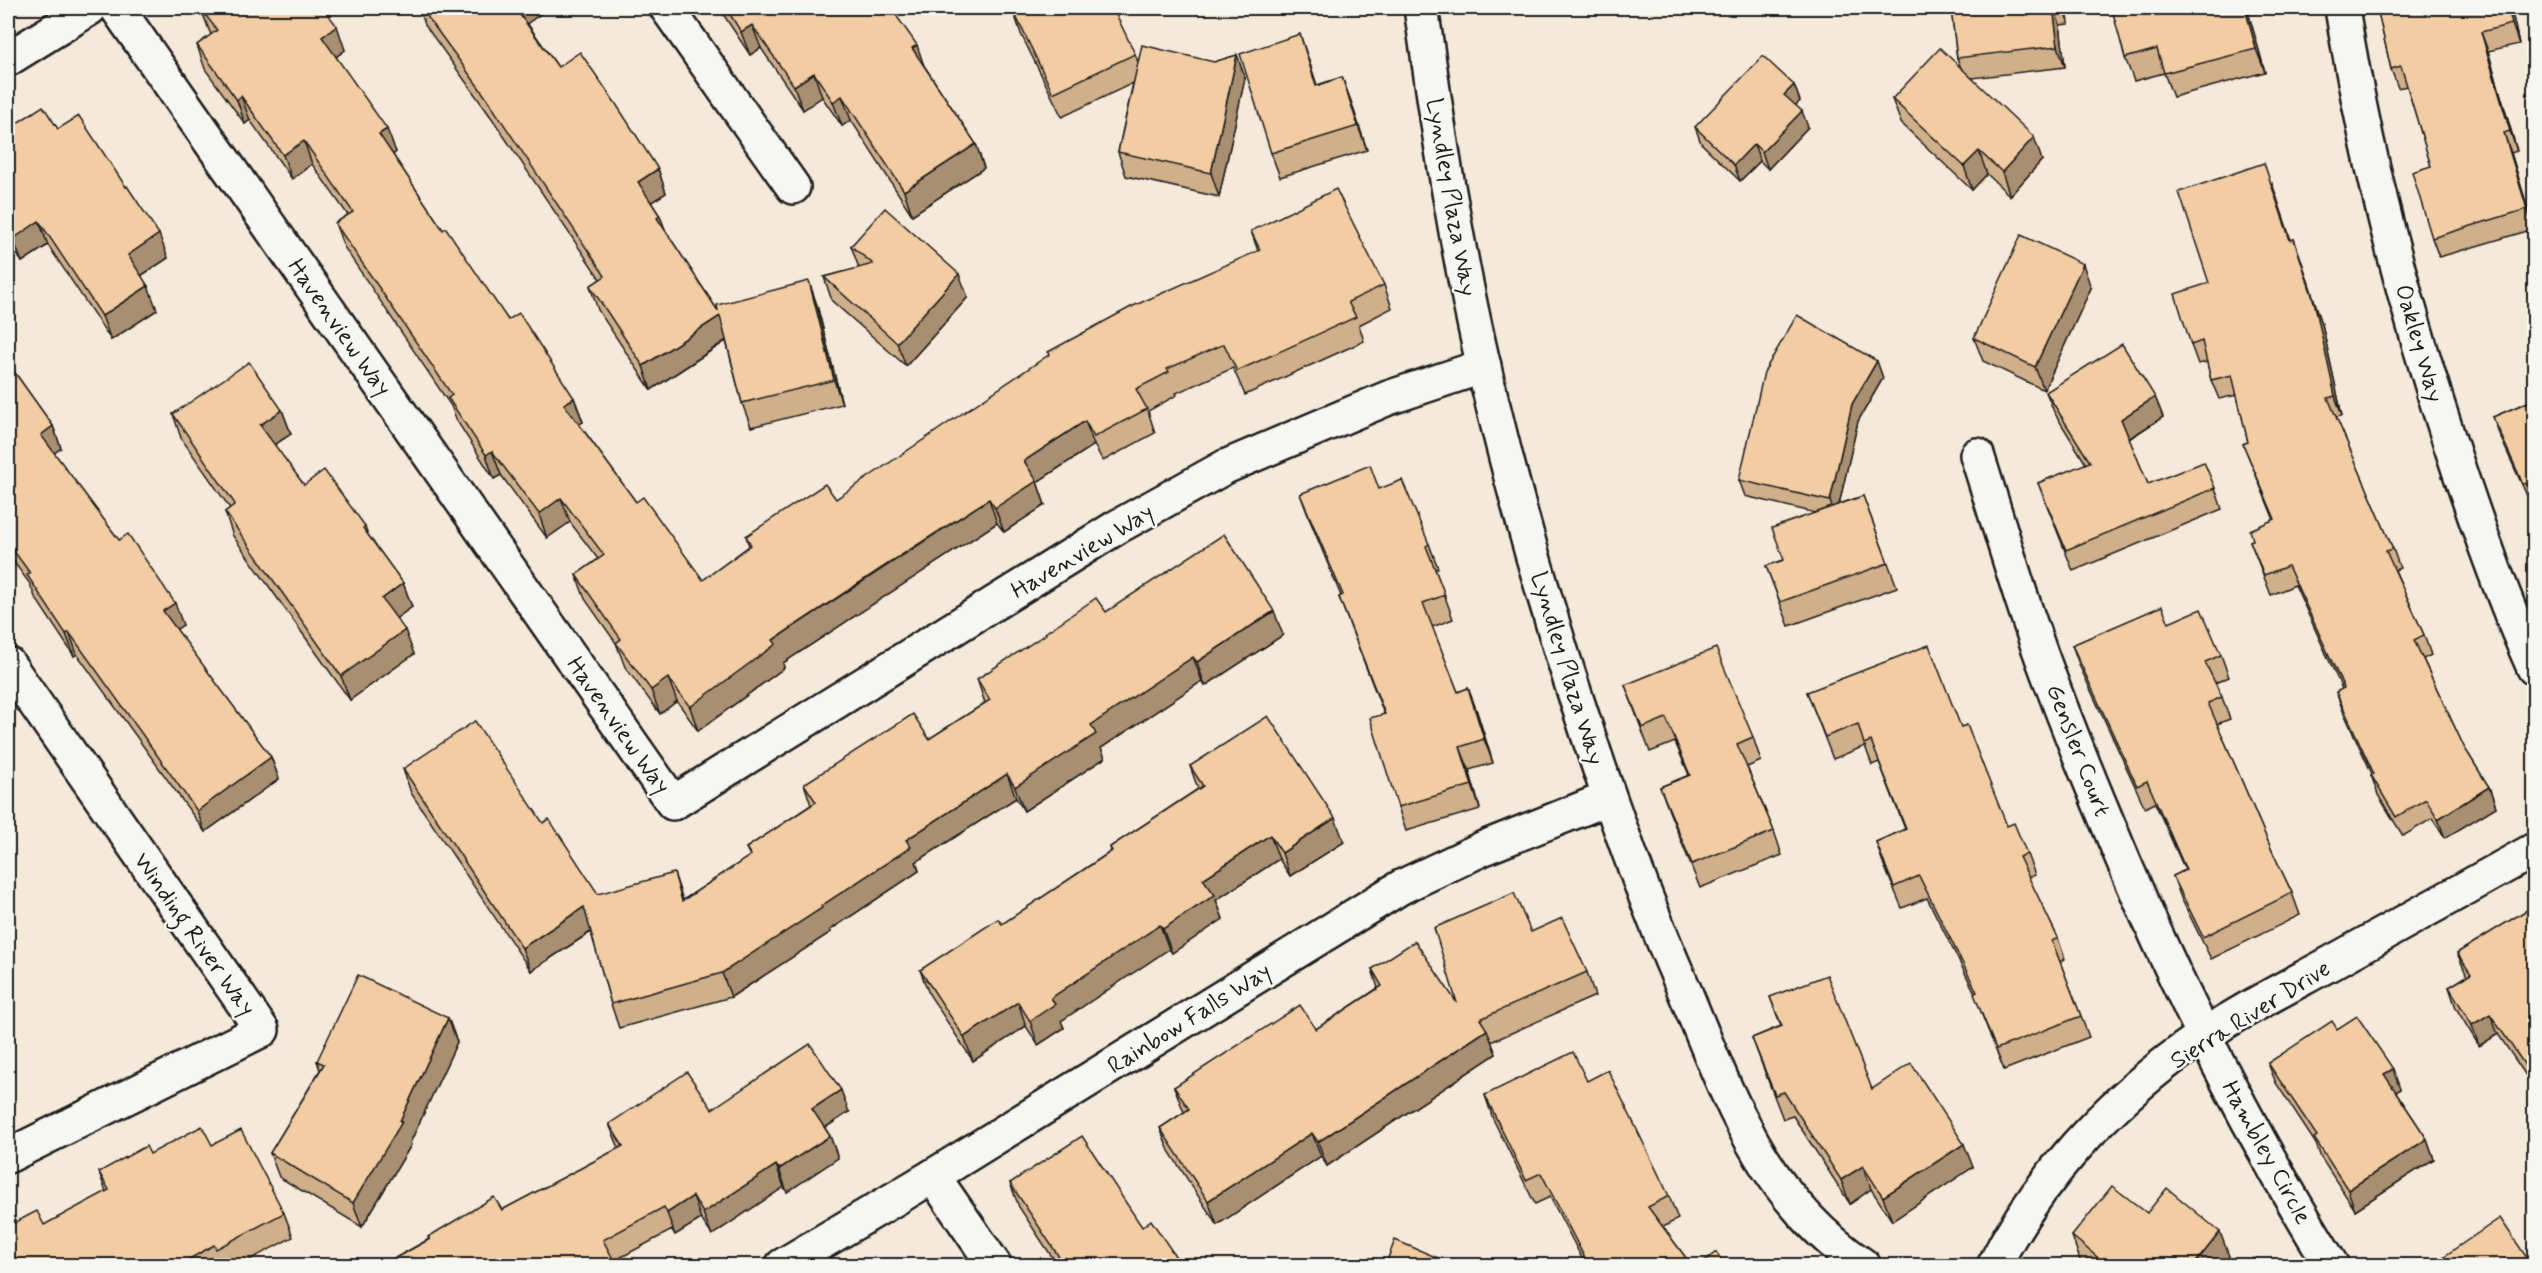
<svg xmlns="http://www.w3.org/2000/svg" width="2542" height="1273" viewBox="0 0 2542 1273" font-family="Mynerve,sans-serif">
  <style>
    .built { fill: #f4e0c9 }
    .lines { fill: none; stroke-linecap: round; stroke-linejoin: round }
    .minor-casing { stroke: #1c1c1c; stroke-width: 38 }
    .minor { stroke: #f6f6f2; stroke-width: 33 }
    .wall { fill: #d0af8b; stroke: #1c1c1c; stroke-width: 1.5 }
    .shaded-wall { fill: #a98f71; stroke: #1c1c1c; stroke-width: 1.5 }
    .building { fill: #f2cca2; stroke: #1c1c1c; stroke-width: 1.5 }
    .labels { text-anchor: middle; stroke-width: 5; stroke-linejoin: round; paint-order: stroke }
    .street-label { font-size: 24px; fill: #1c1c1c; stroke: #f6f6f2 }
  </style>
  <rect width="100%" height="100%" fill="#f5e9da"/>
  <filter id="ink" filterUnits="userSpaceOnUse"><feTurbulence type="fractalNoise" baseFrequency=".0167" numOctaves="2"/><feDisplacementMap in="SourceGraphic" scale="12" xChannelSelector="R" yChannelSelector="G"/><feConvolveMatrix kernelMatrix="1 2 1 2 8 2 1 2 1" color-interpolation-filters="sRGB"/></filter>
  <g filter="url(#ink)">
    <!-- built -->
    <polygon class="built" points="8,8 28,8 8,21"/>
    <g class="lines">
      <defs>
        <g id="minor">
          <polyline points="117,8 673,803 1117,527 1225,467 1388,398 1484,366"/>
          <polyline points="667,8 793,187"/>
          <path d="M1421,8C1431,73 1439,138 1451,203C1480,373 1525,541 1578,704C1609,799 1642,894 1682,985C1728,1094 1761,1197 1864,1266"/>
          <path d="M2342,8C2366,159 2405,307 2453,452C2477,525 2503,599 2534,668"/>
          <polyline points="8,59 90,8"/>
          <path d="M1977,455C1995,511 2011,568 2030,623C2051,685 2075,745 2100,805C2165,964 2241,1119 2332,1266"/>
          <polyline points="8,664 262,1030 8,1156"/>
          <polyline points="933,1176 995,1266"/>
          <polyline points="782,1266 933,1176 1401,887 1486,847 1609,798"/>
          <path d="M1994,1266C2037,1180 2107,1105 2184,1049C2233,1014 2288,987 2340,958C2405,922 2470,886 2534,850"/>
        </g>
      </defs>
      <!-- minor casing -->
      <use href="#minor" class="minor-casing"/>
      <!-- minor -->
      <use href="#minor" class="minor"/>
    </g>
    <!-- wall -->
    <g class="wall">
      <polygon points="419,8 545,8 546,10 527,23 558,67 658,169 666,193 651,202 660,216 665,230 718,311 817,305 842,404 751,427 742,403 726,341 651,390 598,310 590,286 600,279 491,117 425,25"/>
      <polygon points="719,8 891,8 925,67 976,144 984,168 912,215 851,120 842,126 822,97 803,110 761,48 750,55"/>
      <polygon points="1502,8 1526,8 1503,11"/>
      <polygon points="1951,8 2067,8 2069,24 2060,25 2065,67 1972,78 2042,160 2010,196 1987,174 1972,190 1901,123 1892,99 1961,68 1957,58"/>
      <polygon points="2134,8 2247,8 2265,72 2173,97 2164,73 2134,81 2125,58"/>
      <polygon points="2377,8 2511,8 2519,44 2488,51 2517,151 2511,153 2534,229 2439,257 2432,238 2431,166 2407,86 2398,88 2391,69"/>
      <polygon points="201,9 345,50 336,57 396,152 393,155 443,230 508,320 574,398 583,422 579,424 636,502 703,580 749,546 746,536 836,499 1258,251 1251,231 1384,285 1392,308 1359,325 1364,341 1245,395 1233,368 1176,393 1177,395 1148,411 1155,433 1103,461 1094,445 1037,482 1045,505 1004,532 997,523 906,582 783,663 784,668 698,731 677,701 660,714 625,667 616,643 585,599 576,575 598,559 570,522 547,538 501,475 494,479 457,421 451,406 344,247 335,223 348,215 312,164 292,179 250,120 245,124 205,69 197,45 211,35"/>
      <polygon points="1013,10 1135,54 1138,62 1214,62 1237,55 1245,78 1219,197 1126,176 1118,152 1133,83 1062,117 1021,34"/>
      <polygon points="1308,58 1317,85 1342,77 1367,150 1280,177 1271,153"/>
      <polygon points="1794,85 1800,101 1795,105 1808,127 1768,169 1760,161 1740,181 1701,143 1695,127"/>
      <polygon points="8,129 58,129 168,258 141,276 157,310 111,340 48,245 22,262 8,241"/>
      <polygon points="2272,183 2291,240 2294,239 2301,259 2322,324 2342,416 2336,417 2393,549 2400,568 2395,570 2424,635 2431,655 2423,659 2464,747 2489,787 2496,807 2445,838 2433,818 2403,836 2378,795 2371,775 2372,774 2343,711 2336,692 2342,689 2295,585 2271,595 2250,541 2253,540 2274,520 2251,463 2243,444 2248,442 2237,395 2219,399 2211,380 2207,362 2198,364 2191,345 2209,283"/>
      <polygon points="851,246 968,297 906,366 832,301 824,277 859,268"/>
      <polygon points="2091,288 2044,390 1983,361 1974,338"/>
      <polygon points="8,363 53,426 61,448 54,453 119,540 183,625 176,629 271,757 279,779 205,832 77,654 74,656 35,597 30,584 8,554"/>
      <polygon points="1883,378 1858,421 1839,504 1863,496 1897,587 1789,626 1766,566 1784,560 1816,513 1745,496 1739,480"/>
      <polygon points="2046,392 2155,397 2163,417 2129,439 2148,484 2215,488 2222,509 2073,571 2038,483 2086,464 2054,412"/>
      <polygon points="2535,399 2535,498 2529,500 2499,434 2493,417"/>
      <polygon points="282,410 291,434 274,445 304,485 365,526 368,535 403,583 412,607 396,618 414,654 350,700 233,536 225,512 230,508 181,438 173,414"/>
      <polygon points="1379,489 1429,544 1438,568 1435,569 1453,619 1432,627 1458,692 1468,688 1477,712 1493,763 1469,770 1480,809 1406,831 1398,807 1384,714 1339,597 1341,596 1309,518 1300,494"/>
      <polygon points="1106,612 1283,635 1205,686 1202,681 1101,748 1105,758 1024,811 1016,798 916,862 919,871 830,930 831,932 731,997 619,1028 611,1004 591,932 531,971 411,793 403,769 543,823 598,894 683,900 750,856 746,848 811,805 804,784 929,739 985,703 977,679"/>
      <polygon points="2169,623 2221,655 2229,677 2215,683 2222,697 2230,719 2217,724 2273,853 2292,893 2300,915 2211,959 2181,898 2173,876 2185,870 2155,803 2145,808 2080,667 2072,645"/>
      <polygon points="1625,685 1753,737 1761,761 1747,767 1774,831 1782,855 1700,888 1669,811 1660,787 1689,775 1675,742 1650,752"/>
      <polygon points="1807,692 1961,727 2007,826 2027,854 2035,875 2028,878 2058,938 2065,959 2060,962 2089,1037 2004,1070 1982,1015 1975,993 1927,898 1902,908 1883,863 1876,842 1905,829 1879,762 1872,765 1865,746 1833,759"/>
      <polygon points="1190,766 1344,842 1290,876 1279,859 1216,900 1223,919 1172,953 1169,949 1061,1021 1064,1028 1038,1045 1026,1026 973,1061 929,994 920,970 1002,924 1111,851 1110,847 1198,789"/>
      <polygon points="2535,905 2535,1089 2498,1034 2479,1046 2456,1008 2449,987 2467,976 2457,953"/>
      <polygon points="1531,932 1587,972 1595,996 1491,1042 1496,1054 1327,1166 1321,1156 1217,1225 1169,1151 1160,1128 1184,1112 1174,1087 1316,1029 1378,988 1372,969 1457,1003"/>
      <polygon points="1770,997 1872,1089 1973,1167 1892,1221 1871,1189 1850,1204 1793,1116 1783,1119 1761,1062 1752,1038 1781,1026"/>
      <polygon points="448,1018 457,1042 410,1143 411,1145 362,1227 279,1177 270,1153 320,1070 317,1061"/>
      <polygon points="2337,1029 2400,1089 2396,1092 2427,1139 2434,1159 2355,1210 2321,1158 2316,1144 2276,1083 2268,1063"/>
      <polygon points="1587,1081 1669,1196 1678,1219 1663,1227 1692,1266 1586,1266 1550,1197 1535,1204 1493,1119 1485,1095"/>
      <polygon points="712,1109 849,1112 825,1128 830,1136 838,1158 787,1192 784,1187 712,1235 701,1219 675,1235 672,1230 614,1261 615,1266 381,1266 429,1239 428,1237 502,1210 619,1148 609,1124"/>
      <polygon points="212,1145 284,1213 293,1237 238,1266 8,1266 44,1225 106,1192 99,1172 150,1154"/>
      <polygon points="1010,1183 1142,1227 1182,1266 1058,1266 1019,1207"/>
      <polygon points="2147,1213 2229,1256 2221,1266 2087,1266 2080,1260 2072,1236"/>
    </g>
    <!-- shaded-wall -->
    <g class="shaded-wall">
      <polygon points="514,8 545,8 546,10 521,28"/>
      <polygon points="2053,8 2054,8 2060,25 2065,67 2058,46"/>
      <polygon points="2063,8 2067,8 2069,24"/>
      <polygon points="2245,8 2247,8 2265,72 2256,49"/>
      <polygon points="2508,8 2511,8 2519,44 2512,24"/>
      <polygon points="752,25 761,48 750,55 741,32"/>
      <polygon points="337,26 345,50 330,61 322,37"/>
      <polygon points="2481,32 2488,51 2517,151 2510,131"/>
      <polygon points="1300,34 1308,58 1324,109 1316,86"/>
      <polygon points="917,45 925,69 912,48"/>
      <polygon points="1237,55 1245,78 1219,197 1211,173"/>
      <polygon points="814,73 822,97 803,110 794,86"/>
      <polygon points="1342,77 1351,101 1367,150 1358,126"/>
      <polygon points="1794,85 1800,101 1790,111 1784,95"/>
      <polygon points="241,96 250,120 245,124 237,100"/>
      <polygon points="842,96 851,120 842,126 833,102"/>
      <polygon points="1802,111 1808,127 1768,169 1762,152"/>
      <polygon points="387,129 396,152 388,158 379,134"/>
      <polygon points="2504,133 2511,153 2534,229 2527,209"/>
      <polygon points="2034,137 2042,160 2010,196 2002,172"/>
      <polygon points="304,141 312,164 292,179 283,155"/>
      <polygon points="976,144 984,168 912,215 904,191"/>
      <polygon points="1754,144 1760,161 1740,181 1734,165"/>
      <polygon points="1979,151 1987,174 1972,190 1964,166"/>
      <polygon points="658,169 666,193 647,205 638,182"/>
      <polygon points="660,216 669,240 657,218"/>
      <polygon points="39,221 48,245 22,262 13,239"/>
      <polygon points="159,234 168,258 136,279 128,255"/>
      <polygon points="2294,239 2322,324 2342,416 2335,396"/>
      <polygon points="2083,264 2091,288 2044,390 2035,367"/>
      <polygon points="959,274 968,297 906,366 897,343"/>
      <polygon points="809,281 817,305 842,404 834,380"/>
      <polygon points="148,286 157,310 111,340 102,316"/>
      <polygon points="720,316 728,339 651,390 643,366"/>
      <polygon points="1877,361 1883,378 1858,421 1836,518 1830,501 1852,404"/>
      <polygon points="2155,397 2163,417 2128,439 2121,419"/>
      <polygon points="574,398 583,422 573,428 564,404"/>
      <polygon points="282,410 291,434 268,449 260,425"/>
      <polygon points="1085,421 1094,445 1037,482 1045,505 1004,532 995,508 1024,461"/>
      <polygon points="53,426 61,448 49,457 41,435"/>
      <polygon points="492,451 501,475 494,479 486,455"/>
      <polygon points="561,498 570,522 547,538 539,514"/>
      <polygon points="989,499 997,523 783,663 784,668 698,731 690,707 773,640"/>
      <polygon points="403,583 412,607 391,622 382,599"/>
      <polygon points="175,603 183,625 171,633 163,611"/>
      <polygon points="1274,611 1283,635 1205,686 1197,662"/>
      <polygon points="405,630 414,654 350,700 341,676"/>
      <polygon points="69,632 77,654 74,656 66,634"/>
      <polygon points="1193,657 1202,681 1101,748 1105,758 1024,811 1015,787 1091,725"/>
      <polygon points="668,678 677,701 660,714 651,690"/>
      <polygon points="1468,688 1477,712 1493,763 1484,739"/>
      <polygon points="1460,747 1469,770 1480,809 1472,785"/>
      <polygon points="271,757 279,779 205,832 197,811"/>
      <polygon points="1007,774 1016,798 916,862 919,871 830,930 831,932 731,997 722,973 821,906 906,840"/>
      <polygon points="2489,787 2496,807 2445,838 2438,819"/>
      <polygon points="1335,818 1344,842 1290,876 1282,853"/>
      <polygon points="1270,835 1279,859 1216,900 1223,919 1172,953 1163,929 1203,879"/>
      <polygon points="674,873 682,897 690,925 682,901"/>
      <polygon points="584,907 592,931 531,971 522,948"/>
      <polygon points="1160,925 1169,949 1061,1021 1064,1028 1038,1045 1030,1021 1051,998"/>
      <polygon points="1018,1002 1026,1026 973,1061 964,1037"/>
      <polygon points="2490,1014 2498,1034 2479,1046 2472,1025"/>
      <polygon points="448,1018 457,1042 410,1143 411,1145 362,1227 353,1203 400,1121"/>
      <polygon points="1487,1030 1496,1054 1327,1166 1318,1142"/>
      <polygon points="2393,1069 2400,1089 2392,1095 2384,1074"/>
      <polygon points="841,1090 849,1112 820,1131 812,1109"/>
      <polygon points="1312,1133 1321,1156 1217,1225 1208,1201"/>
      <polygon points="830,1136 838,1158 787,1192 779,1169"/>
      <polygon points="2427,1139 2434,1159 2355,1210 2348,1190"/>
      <polygon points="1964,1144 1973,1167 1892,1221 1883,1197"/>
      <polygon points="776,1165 784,1187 712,1235 703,1213"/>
      <polygon points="1863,1166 1871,1189 1850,1204 1841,1180"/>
      <polygon points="693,1196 701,1219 675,1235 667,1213"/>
      <polygon points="2220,1232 2229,1256 2221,1266 2193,1266"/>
      <polygon points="2527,1258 2530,1266 2516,1266"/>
    </g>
    <!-- building -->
    <g class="building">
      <polygon points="203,8 323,8 337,26 322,37 387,129 379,134 443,230 446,228 508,320 519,313 574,398 564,404 636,502 643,497 703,580 751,545 746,536 825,484 836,499 1050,354 1048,352 1131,307 1260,250 1251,231 1336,189 1384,285 1348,302 1356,317 1237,371 1224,344 1167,369 1169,372 1136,389 1147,409 1094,437 1085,421 1024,461 1037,481 995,508 989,499 897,558 773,640 776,644 690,707 668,678 651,690 616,643 621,639 576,575 604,555 561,498 539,514 492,451 486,455 448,398 452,395 335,223 353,212 304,141 283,155 241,96 237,100 197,45 217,30 201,9"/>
      <polygon points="421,8 515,8 558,67 580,52 616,104 658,169 638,182 660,216 657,218 718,311 717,305 809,281 834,380 742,403 720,316 643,366 590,286 605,276 483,93"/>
      <polygon points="726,8 891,8 917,45 912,48 976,144 904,191 842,96 833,102 814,73 794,86 752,25 741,32"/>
      <polygon points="1018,8 1113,8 1135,54 1053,93 1013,10"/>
      <polygon points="1951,8 2053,8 2058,46 1957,58"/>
      <polygon points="2134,8 2245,8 2256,49 2164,73 2157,49 2125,58 2113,13"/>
      <polygon points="2377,8 2508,8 2512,24 2481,32 2510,131 2504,133 2527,209 2432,238 2412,172 2431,166 2401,66 2391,69"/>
      <polygon points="1300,34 1316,86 1342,77 1358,126 1271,153 1240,54"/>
      <polygon points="1142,45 1214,62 1237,55 1211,173 1118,152"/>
      <polygon points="1940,48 2034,137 2002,172 1979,151 1964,166 1892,99"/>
      <polygon points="1763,56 1794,85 1784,95 1802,111 1762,152 1754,144 1734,165 1695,127"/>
      <polygon points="43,106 58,129 79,116 126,187 127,186 159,234 128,255 148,286 102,316 39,221 13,239 8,230 8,129"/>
      <polygon points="2264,163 2290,240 2294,239 2315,305 2335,396 2328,398 2393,549 2386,551 2424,635 2414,640 2464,747 2489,787 2438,819 2426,799 2396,817 2371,775 2374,774 2336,692 2344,688 2288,566 2264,575 2250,541 2253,540 2250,530 2275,519 2243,444 2248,442 2232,375 2211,380 2202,341 2191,345 2175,294 2209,283 2179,192"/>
      <polygon points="885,208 959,274 897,343 824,277 873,264 851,246"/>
      <polygon points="2021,235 2083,264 2035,367 1974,338"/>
      <polygon points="1797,315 1877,361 1852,404 1830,501 1739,480 1764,372"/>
      <polygon points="2122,344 2155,397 2121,419 2148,484 2204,462 2215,488 2066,550 2038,483 2090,462 2046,392"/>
      <polygon points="249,362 282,410 260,425 304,485 324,470 365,526 363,528 403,583 382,599 405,630 341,676 225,512 235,504 173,414"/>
      <polygon points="8,363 53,426 41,435 119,540 128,534 175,603 163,611 271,757 197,811 69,632 66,634 27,575 30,573 8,543"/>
      <polygon points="2535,399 2535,479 2523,484 2493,417"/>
      <polygon points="1370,465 1379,489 1402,480 1429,544 1426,546 1445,595 1423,603 1458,692 1468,688 1484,739 1460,747 1472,785 1398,807 1370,718 1385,714 1339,597 1343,595 1300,494"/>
      <polygon points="1863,496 1888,563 1780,602 1766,566 1784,560 1772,528"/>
      <polygon points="1224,534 1274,611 1197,662 1193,657 1091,725 1096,734 1015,787 1007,774 906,840 911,847 821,906 822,908 722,973 611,1004 584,907 522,948 403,769 475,721 543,823 549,819 598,894 674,873 682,901 751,855 746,848 816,802 804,784 913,714 929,739 990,700 977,679 1046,634 1045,633 1096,598 1106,612"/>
      <polygon points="2162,606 2169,623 2201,609 2221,655 2205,662 2222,697 2208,703 2273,853 2292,893 2203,937 2173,876 2186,870 2147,781 2137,786 2072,645"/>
      <polygon points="1929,645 1961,727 1967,725 2007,826 2014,823 2027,854 2019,857 2058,938 2052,941 2081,1016 1996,1049 1974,994 1977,992 1919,876 1894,887 1876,842 1906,829 1871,741 1864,744 1858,724 1825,737 1807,692"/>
      <polygon points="1716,648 1753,737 1737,744 1774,831 1692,864 1660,787 1690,775 1666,718 1642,728 1625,685"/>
      <polygon points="1268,716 1335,818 1282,853 1270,835 1203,879 1215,895 1163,929 1160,925 1051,998 1055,1004 1030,1021 1018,1002 964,1037 920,970 998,919 1002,924 1112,851 1110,847 1203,786 1190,766"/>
      <polygon points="1514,893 1531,932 1562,918 1587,972 1480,1019 1487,1030 1318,1142 1312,1133 1208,1201 1160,1128 1189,1109 1174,1087 1300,1005 1316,1029 1382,986 1372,969 1415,941 1457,1003 1434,928"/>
      <polygon points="2535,905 2535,1080 2490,1014 2472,1025 2449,987 2471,974 2457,953"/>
      <polygon points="358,975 448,1018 400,1121 402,1122 353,1203 270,1153 324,1064 317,1061"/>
      <polygon points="1827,975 1872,1089 1911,1063 1964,1144 1883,1197 1863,1166 1841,1180 1784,1092 1775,1095 1752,1038 1782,1026 1770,997"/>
      <polygon points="2357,1016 2393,1069 2384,1074 2427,1139 2348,1190 2314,1138 2317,1136 2268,1063 2332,1021 2337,1029"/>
      <polygon points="810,1044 841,1090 812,1109 830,1136 779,1169 776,1165 703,1213 693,1196 667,1213 664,1207 603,1240 613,1259 601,1266 381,1266 430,1239 428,1237 494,1197 502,1210 623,1146 609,1124 687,1072 712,1109"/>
      <polygon points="1573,1052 1587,1081 1608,1070 1669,1196 1648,1207 1692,1266 1589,1266 1541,1173 1526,1180 1485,1095"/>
      <polygon points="202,1126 212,1145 241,1130 284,1213 216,1249 214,1245 177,1266 125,1266 121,1259 107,1266 8,1266 8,1226 37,1211 44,1225 109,1190 99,1172 146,1146 150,1154"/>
      <polygon points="1082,1136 1142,1227 1151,1220 1182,1266 1065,1266 1010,1183"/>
      <polygon points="2112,1186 2147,1213 2167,1188 2220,1232 2193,1266 2108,1266 2072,1236"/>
      <polygon points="2500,1218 2527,1258 2516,1266 2430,1266"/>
      <polygon points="1395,1240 1457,1266 1385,1266"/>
      <polygon points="1716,1252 1726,1266 1698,1266"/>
    </g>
  </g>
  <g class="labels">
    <!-- street labels -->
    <g class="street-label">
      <text transform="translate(1452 197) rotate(80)" y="8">Lyndley Plaza Way</text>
      <text transform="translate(340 327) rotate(55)" y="8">Havenview Way</text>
      <text transform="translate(2420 343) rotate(74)" y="8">Oakley Way</text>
      <text transform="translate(1082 551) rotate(-31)" y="8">Havenview Way</text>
      <text transform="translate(1568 668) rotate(73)" y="8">Lyndley Plaza Way</text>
      <text transform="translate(619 725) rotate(55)" y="8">Havenview Way</text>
      <text transform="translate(2079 750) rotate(69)" y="8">Gensler Court</text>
      <text transform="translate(195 934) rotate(55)" y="8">Winding River Way</text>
      <text transform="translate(2250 1014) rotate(-32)" y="8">Sierra River Drive</text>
      <text transform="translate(1189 1018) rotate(-32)" y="8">Rainbow Falls Way</text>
      <text transform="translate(2267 1152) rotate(61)" y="8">Hambley Circle</text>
    </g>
  </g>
  <!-- margin -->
  <rect width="2542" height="1273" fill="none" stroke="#f6f6f2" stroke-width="30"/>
  <rect x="15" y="15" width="2512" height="1243" fill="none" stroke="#1c1c1c" stroke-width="2" filter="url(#ink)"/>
</svg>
